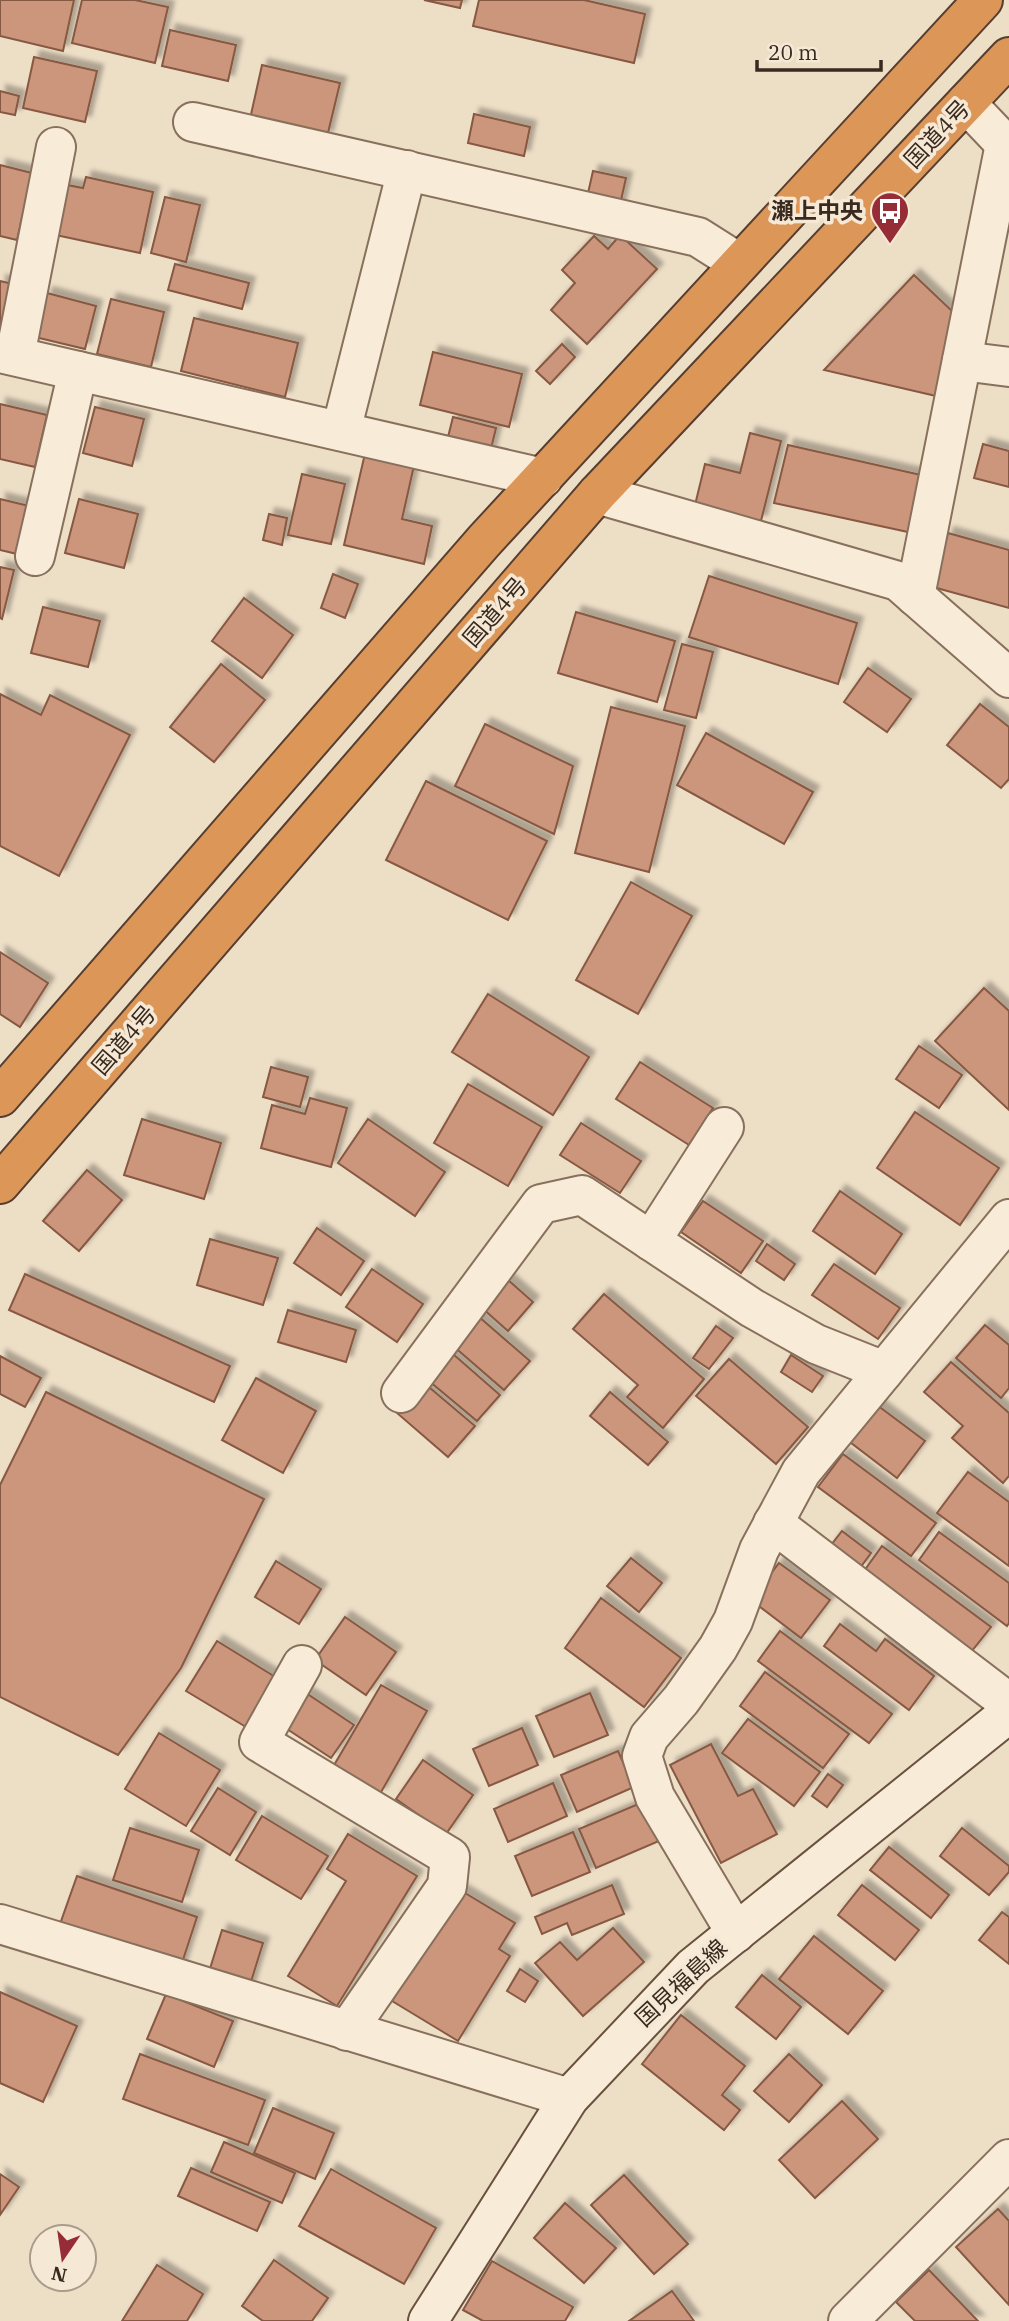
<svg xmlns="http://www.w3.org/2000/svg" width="1009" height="2321" viewBox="0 0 1009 2321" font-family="'IBM Plex Serif','Noto Sans JP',serif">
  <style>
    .building { fill: #cb967c; stroke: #875842; stroke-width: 2; filter: url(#shadow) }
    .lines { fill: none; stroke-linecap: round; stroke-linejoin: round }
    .street-casing { stroke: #88705c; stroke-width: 42 }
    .secondary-casing { stroke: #6a513f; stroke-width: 42 }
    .highway-casing { stroke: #563e30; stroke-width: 42 }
    .street { stroke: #f8ecd9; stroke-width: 38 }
    .secondary { stroke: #f8ecd9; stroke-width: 38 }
    .highway { stroke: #db9658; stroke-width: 38 }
    .labels { text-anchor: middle; stroke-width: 7; stroke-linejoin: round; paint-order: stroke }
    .street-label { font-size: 23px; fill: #39291f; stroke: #f5e9d5 }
    .poi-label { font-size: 23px; font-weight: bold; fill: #39291f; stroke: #f5e9d5; text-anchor: end }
  </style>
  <defs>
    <filter id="shadow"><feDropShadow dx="6" dy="-6" stdDeviation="2" flood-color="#0004"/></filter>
  </defs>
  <rect width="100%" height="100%" fill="#eddec6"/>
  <!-- building -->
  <g class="building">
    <polygon points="0,0 74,0 63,51 0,36"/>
    <polygon points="82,0 135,0 168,7 155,63 72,43"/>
    <polygon points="424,0 462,0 460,8"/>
    <polygon points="479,0 584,0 645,14 634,63 473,26"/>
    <polygon points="170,30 236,45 228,81 162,66"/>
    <polygon points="34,57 97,71 85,122 23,108"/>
    <polygon points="262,65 340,83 327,137 250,119"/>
    <polygon points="0,91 19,96 15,115 0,112"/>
    <polygon points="474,114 530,127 524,156 468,143"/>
    <polygon points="0,165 32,173 17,240 0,236"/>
    <polygon points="593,171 626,178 619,209 586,202"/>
    <polygon points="86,177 153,192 140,253 51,234 62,184 83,188"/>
    <polygon points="165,197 200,205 186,262 151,253"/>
    <polygon points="620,235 657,269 587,344 551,310 575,283 562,270 594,236 608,249"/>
    <polygon points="175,264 249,283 242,309 168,290"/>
    <polygon points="914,275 952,311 936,396 824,370"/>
    <polygon points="0,281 13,284 0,340"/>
    <polygon points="47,293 96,306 85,349 35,337"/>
    <polygon points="111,299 164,312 151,367 97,354"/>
    <polygon points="194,318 298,343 285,397 181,371"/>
    <polygon points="562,344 575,357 550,384 536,371"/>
    <polygon points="433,352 522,374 509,427 420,405"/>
    <polygon points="0,404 47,415 35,467 0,459"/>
    <polygon points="95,407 144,419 132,466 83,453"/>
    <polygon points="453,417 496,428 490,453 447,441"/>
    <polygon points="750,433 781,441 761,521 695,505 705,464 740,473"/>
    <polygon points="983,444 1009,451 1009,487 974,478"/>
    <polygon points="788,445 921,475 908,532 774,503"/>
    <polygon points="366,449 415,461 402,519 432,526 424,564 344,545"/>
    <polygon points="302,474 345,484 331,544 288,535"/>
    <polygon points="0,499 29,506 17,554 0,550"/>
    <polygon points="79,499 138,514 124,568 65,553"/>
    <polygon points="269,514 287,518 282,545 263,540"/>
    <polygon points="948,533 1009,550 1009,608 933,587"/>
    <polygon points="0,567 14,570 2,619 0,618"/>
    <polygon points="333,574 358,584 345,618 321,608"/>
    <polygon points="709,576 857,623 838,684 689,637"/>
    <polygon points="244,598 293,635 262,678 212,641"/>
    <polygon points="43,607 100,621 88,667 31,653"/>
    <polygon points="576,612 675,641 657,702 558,673"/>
    <polygon points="682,644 713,652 696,718 664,710"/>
    <polygon points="221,664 265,700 214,762 170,727"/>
    <polygon points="868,668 911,699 887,732 844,702"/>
    <polygon points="0,694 41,715 50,695 130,735 59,876 0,846"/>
    <polygon points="980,704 1009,727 1009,779 1001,788 947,745"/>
    <polygon points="611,707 685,726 649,872 575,853"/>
    <polygon points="485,724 573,766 554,834 455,786"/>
    <polygon points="706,733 813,792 784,844 677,785"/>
    <polygon points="426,781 547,841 508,920 386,860"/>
    <polygon points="631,882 692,916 638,1014 576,980"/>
    <polygon points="0,952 48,983 20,1027 0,1014"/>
    <polygon points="984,988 1009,1011 1009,1110 935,1041"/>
    <polygon points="488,994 589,1057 553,1115 452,1052"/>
    <polygon points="919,1046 962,1075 939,1108 896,1079"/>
    <polygon points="640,1062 713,1108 689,1145 616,1099"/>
    <polygon points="271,1067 308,1077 300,1107 263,1097"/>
    <polygon points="468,1084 542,1127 508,1186 434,1143"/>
    <polygon points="310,1098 347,1108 331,1167 261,1148 272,1105 305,1114"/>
    <polygon points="915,1112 999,1168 960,1225 877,1168"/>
    <polygon points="142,1119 221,1143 204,1199 124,1175"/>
    <polygon points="368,1119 445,1172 415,1216 338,1163"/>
    <polygon points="581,1123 641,1161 620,1193 560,1155"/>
    <polygon points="87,1170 122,1200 79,1251 43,1221"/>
    <polygon points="840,1191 902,1234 875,1274 813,1231"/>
    <polygon points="703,1201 763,1241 741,1273 681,1232"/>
    <polygon points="317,1228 364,1261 341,1295 294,1263"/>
    <polygon points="210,1239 278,1258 263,1305 197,1285"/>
    <polygon points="767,1244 795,1264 784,1280 756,1261"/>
    <polygon points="834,1264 900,1308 878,1339 812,1295"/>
    <polygon points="372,1269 423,1304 397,1342 346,1307"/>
    <polygon points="25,1274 230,1366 214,1402 9,1310"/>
    <polygon points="507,1279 533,1302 508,1331 482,1308"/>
    <polygon points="604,1294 704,1379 663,1428 627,1397 638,1385 573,1329"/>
    <polygon points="288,1310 356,1330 346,1362 278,1342"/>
    <polygon points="478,1316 530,1361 504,1390 452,1345"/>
    <polygon points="985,1325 1009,1345 1009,1388 1001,1398 956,1358"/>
    <polygon points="716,1326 733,1338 709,1369 693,1358"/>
    <polygon points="453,1354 500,1395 477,1421 429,1381"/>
    <polygon points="791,1355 823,1376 812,1392 781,1372"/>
    <polygon points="0,1356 41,1378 25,1407 0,1394"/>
    <polygon points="729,1359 808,1427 776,1464 696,1396"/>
    <polygon points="951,1362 1009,1413 1009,1476 1003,1483 952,1438 963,1426 924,1392"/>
    <polygon points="256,1378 316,1411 283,1473 222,1440"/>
    <polygon points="423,1382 475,1426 448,1457 397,1413"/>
    <polygon points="46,1392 264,1499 181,1668 118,1755 0,1697 0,1485"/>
    <polygon points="610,1392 668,1442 648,1465 590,1416"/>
    <polygon points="869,1399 925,1441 897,1478 842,1436"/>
    <polygon points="843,1454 936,1523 911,1556 818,1487"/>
    <polygon points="968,1472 1009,1502 1009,1566 937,1513"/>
    <polygon points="842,1531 871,1553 860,1568 831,1545"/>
    <polygon points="939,1532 1009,1583 1009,1623 1007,1626 919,1560"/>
    <polygon points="882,1546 991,1627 971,1652 864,1571"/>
    <polygon points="631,1558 662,1583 639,1612 607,1586"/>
    <polygon points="276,1561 321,1589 299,1624 255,1597"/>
    <polygon points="779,1563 830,1600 801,1638 751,1600"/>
    <polygon points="601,1598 681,1658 644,1707 565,1648"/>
    <polygon points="345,1617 396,1652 366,1695 315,1660"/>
    <polygon points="840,1624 876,1651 885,1639 934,1676 909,1710 824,1646"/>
    <polygon points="780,1631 892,1714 869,1743 758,1661"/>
    <polygon points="217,1641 277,1678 246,1727 186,1691"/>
    <polygon points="765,1672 849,1734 823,1768 740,1706"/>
    <polygon points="381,1685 427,1711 380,1794 333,1767"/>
    <polygon points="306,1693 354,1725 331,1758 284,1727"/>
    <polygon points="590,1693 608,1735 554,1757 536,1716"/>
    <polygon points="748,1719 820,1772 794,1806 722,1753"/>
    <polygon points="522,1728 538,1765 489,1786 473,1749"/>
    <polygon points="159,1733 220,1770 186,1826 125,1789"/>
    <polygon points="711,1744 738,1796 753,1789 777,1834 721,1863 670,1765"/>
    <polygon points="618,1751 634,1787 577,1812 561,1775"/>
    <polygon points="423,1760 473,1795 446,1834 396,1799"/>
    <polygon points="828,1774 843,1785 827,1807 812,1796"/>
    <polygon points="553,1783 567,1816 508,1842 494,1809"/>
    <polygon points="218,1788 256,1812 230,1855 191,1831"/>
    <polygon points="643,1802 659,1841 596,1868 579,1829"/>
    <polygon points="262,1816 328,1856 301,1899 236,1860"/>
    <polygon points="130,1828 199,1850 182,1902 113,1880"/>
    <polygon points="962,1828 1009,1866 1009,1872 989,1895 940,1856"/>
    <polygon points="573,1832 590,1872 532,1896 515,1856"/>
    <polygon points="348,1834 417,1876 337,2006 288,1976 346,1881 327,1869"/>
    <polygon points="889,1847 949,1895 931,1918 870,1870"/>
    <polygon points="77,1876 197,1917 180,1969 59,1927"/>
    <polygon points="612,1885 624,1914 572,1935 567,1923 542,1934 535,1917"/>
    <polygon points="862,1885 919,1930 895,1960 838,1915"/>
    <polygon points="460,1890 515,1923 499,1949 510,1956 458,2041 392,2001"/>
    <polygon points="1002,1912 1009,1917 1009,1964 979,1940"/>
    <polygon points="613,1928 644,1962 583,2016 535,1963 560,1942 577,1960"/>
    <polygon points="222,1930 263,1943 249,1988 208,1975"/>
    <polygon points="814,1936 883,1991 848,2034 779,1979"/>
    <polygon points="520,1969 538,1981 525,2002 507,1991"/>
    <polygon points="762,1975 801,2007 776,2039 736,2007"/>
    <polygon points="0,1992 77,2026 43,2102 0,2083"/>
    <polygon points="166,1994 233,2021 214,2067 147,2039"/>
    <polygon points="681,2015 745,2066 722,2095 740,2110 724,2130 642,2064"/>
    <polygon points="140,2054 265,2100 248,2145 123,2099"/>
    <polygon points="789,2054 822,2085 789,2122 754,2091"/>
    <polygon points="842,2101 878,2139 815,2198 779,2160"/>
    <polygon points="273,2108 334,2133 315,2179 254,2153"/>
    <polygon points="224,2142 295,2173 282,2203 211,2172"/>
    <polygon points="191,2168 270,2202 257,2231 178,2196"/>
    <polygon points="331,2169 436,2228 404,2284 299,2226"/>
    <polygon points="0,2174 19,2187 0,2215"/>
    <polygon points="624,2175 688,2244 654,2274 591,2205"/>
    <polygon points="565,2203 616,2248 584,2283 534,2238"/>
    <polygon points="998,2209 1009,2221 1009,2305 956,2247"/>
    <polygon points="274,2260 328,2298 312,2321 263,2321 242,2306"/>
    <polygon points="492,2261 573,2307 565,2321 483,2321 463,2310"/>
    <polygon points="157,2265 203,2294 187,2321 122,2321"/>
    <polygon points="929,2270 978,2321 915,2321 896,2302"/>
    <polygon points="672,2291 694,2321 629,2321"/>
  </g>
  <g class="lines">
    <defs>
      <g id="street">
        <polyline points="966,103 1005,144 1009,145"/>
        <polyline points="193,122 698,237 739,263"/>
        <polyline points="0,353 543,478"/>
        <polyline points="15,356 56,147"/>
        <polyline points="962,361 1009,367"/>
        <polyline points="341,431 407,170"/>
        <polyline points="597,494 898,581 1009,678"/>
        <polyline points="35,556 78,371"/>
        <polyline points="915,596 1005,144"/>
        <polyline points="651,1241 724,1127"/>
        <polyline points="401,1393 541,1204 582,1195 752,1308 816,1344 884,1371"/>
        <polyline points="773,1523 1009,1703"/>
        <polyline points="302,1665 259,1742 450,1857 447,1886 347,2031"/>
        <polyline points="0,1924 569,2098"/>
        <polyline points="736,1933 655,1797 642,1756 649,1737 681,1700 718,1648 733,1621 759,1550 801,1472 1009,1219"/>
        <polyline points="848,2321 1009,2159"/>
      </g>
      <polyline id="secondary" points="428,2321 569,2098 693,1967 1009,1713"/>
      <g id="highway">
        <polyline points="0,1097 484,541 983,0"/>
        <polyline points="0,1184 597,494 1009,57"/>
      </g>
    </defs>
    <!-- street casing -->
    <use href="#street" class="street-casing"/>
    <!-- secondary casing -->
    <use href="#secondary" class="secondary-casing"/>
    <!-- highway casing -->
    <use href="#highway" class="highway-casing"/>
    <!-- street -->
    <use href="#street" class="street"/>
    <!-- secondary -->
    <use href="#secondary" class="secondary"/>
    <!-- highway -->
    <use href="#highway" class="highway"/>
  </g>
  <!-- icons -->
  <defs>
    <symbol id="bus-pin" viewBox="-11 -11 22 30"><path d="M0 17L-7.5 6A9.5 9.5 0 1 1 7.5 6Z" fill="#962d36" stroke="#f5e9d5"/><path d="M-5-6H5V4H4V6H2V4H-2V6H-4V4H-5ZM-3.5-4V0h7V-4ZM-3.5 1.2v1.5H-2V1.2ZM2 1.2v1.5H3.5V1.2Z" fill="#fff"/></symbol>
  </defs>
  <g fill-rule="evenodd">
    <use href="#bus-pin" x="868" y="189" width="44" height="60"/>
  </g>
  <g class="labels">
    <!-- street labels -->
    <g class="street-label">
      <text transform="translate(937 134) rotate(-47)" y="8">国道4号</text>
      <text transform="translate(495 612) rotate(-49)" y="8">国道4号</text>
      <text transform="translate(124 1040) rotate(-49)" y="8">国道4号</text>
      <text transform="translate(681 1983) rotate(-43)" y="8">国見福島線</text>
    </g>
    <!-- poi labels -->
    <g class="poi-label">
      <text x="863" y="219">瀬上中央</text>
    </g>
  </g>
  <!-- north arrow -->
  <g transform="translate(63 2258) rotate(193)"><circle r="33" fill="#f5e9d5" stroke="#aa9c8c" stroke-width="2"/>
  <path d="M0-5L12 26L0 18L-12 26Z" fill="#962d36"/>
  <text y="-10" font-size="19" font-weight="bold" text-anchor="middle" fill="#39291f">N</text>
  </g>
  <!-- scale -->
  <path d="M757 60v10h124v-10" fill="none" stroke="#39291f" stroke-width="3.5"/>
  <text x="768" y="60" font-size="21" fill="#39291f" stroke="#f5e9d5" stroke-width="5" paint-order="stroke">20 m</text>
</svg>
